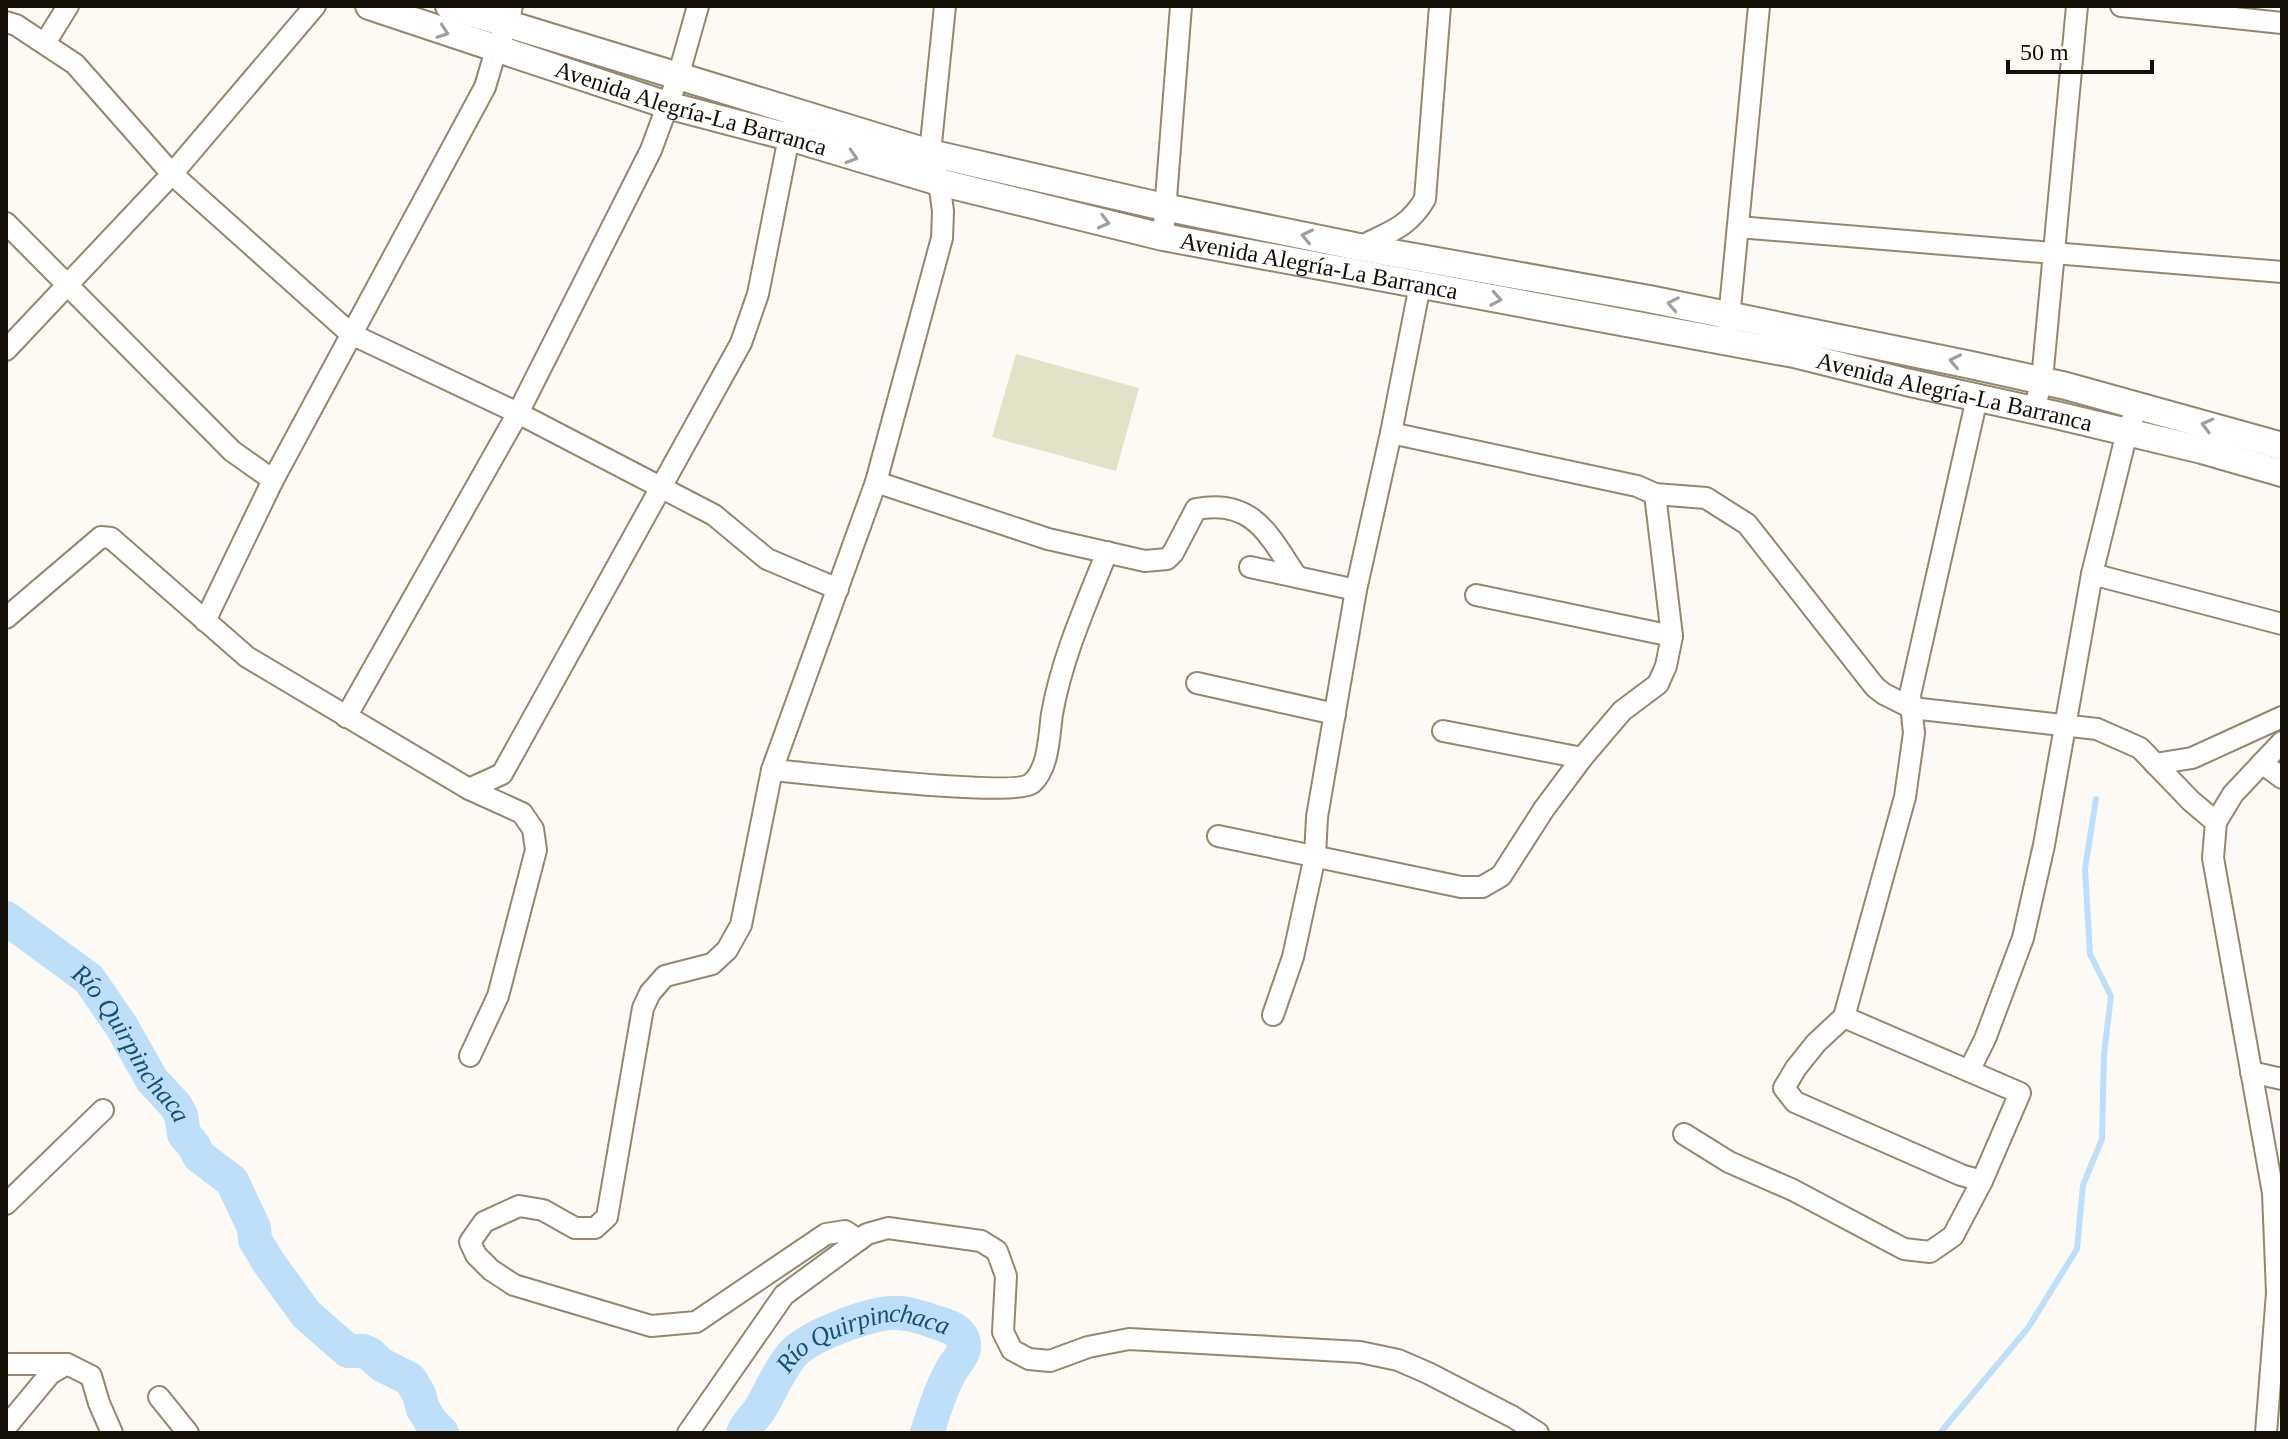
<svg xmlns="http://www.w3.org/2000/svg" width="2288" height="1439" viewBox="0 0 2288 1439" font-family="Georgia,serif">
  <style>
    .green { fill: #e0e3c7 }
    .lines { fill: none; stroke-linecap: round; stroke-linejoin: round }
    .stream { stroke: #bddff9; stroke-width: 6 }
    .river { stroke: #bddff9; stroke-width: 34 }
    .minor-casing { stroke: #95866e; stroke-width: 24 }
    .major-casing { stroke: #95866e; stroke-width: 30 }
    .minor { stroke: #fff; stroke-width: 20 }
    .major { stroke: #fff; stroke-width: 26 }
    .oneway { stroke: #a19f9b }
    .labels { text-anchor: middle; stroke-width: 6; stroke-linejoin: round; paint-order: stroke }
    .street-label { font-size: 24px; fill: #140f06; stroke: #fdfaf5 }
    .water-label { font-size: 26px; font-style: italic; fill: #175072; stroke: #fdfaf5 }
  </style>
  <rect width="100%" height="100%" fill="#fdfaf5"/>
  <!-- green -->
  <polygon class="green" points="1016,354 1139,388 1116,471 992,437"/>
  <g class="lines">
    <!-- stream -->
    <polyline class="stream" points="1940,1433 2028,1328 2077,1249 2083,1185 2102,1139 2104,1054 2111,996 2090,954 2085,869 2096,799"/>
    <!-- river -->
    <g class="river">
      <path id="s1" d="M6,918L89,979L122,1027L152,1080L176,1106L181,1115L184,1134L194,1146L199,1156L232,1181L254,1228L255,1240L269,1263L306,1314L348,1351H363L370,1354L382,1365L410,1379L419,1394L423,1409L432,1423L442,1433"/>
      <path id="s2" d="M743,1433C747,1423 755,1417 760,1409C771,1391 778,1372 791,1356C805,1337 866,1315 890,1313C905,1312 918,1316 932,1321C944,1325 962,1328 964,1344C966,1353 955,1363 951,1371C940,1390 934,1412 927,1433"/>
    </g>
    <defs>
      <g id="minor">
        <polyline points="2121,6 2282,23"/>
        <polyline points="6,22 16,25 75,64 172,174 351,334 518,413 714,515 767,559 838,589"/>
        <polyline points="45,43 68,6"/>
        <polyline points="6,223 232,451 273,480"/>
        <polyline points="1738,227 2282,272"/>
        <polyline points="1163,237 1181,6"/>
        <path d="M1356,249C1385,233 1407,230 1425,199L1440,6"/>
        <polyline points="1728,329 1759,6"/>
        <polyline points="6,350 172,174 315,6"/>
        <polyline points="2034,410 2042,380 2077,6"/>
        <path d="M876,482L1048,539L1145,561L1167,559L1173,553L1196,509C1254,498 1269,536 1297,577"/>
        <polyline points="1655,494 1706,498 1747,524 1875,687 1884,694 1912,708 2097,729 2140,748 2191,801 2216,822"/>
        <polyline points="1250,567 1356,590"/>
        <polyline points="2092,574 2127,432 2138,406"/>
        <polyline points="1476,595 1672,636"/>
        <polyline points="6,618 101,537 111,538 247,657 469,789 522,813 533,829 536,850 498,996 470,1056"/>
        <polyline points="205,621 273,480 485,87 496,50 508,24 512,6"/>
        <polyline points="1197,683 1335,714"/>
        <polyline points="346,717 518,413 651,150 678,77 698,6"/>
        <polyline points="1443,731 1582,758"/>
        <polyline points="2262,763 2282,778"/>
        <polyline points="2155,764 2192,758 2282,717"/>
        <path d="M772,770C808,773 1014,798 1032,783C1049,768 1049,735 1052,714C1062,657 1086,605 1107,552"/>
        <polyline points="469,789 502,774 741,343 758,294 789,137 793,126"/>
        <polyline points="1218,836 1461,887 1482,887 1501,876 1544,809 1582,758 1622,711 1658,684 1666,666 1672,636 1655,494 1637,486 1391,433"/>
        <polyline points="1273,1015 1293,957 1315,856 1317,817 1356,590 1391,433 1420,285"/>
        <polyline points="1844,1017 2020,1093 1982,1181"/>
        <polyline points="1969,1071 1985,1039 2023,938 2044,845 2092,574 2282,624"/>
        <polyline points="2251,1072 2282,1079"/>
        <polyline points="1684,1134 1729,1162 1793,1190 1904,1249 1930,1252 1953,1236 1982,1181 1961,1175 1795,1102 1784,1088 1796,1068 1816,1043 1844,1017 1905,797 1914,733 1910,695 1977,398"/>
        <polyline points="6,1204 103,1110"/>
        <polyline points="859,1240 845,1231 826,1234 696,1322 651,1326 514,1285 491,1270 476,1255 470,1242 484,1222 519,1206 543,1210 575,1228 595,1228 607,1217 643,1008 650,993 665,976 712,964 727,950 741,925 772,770 876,482 942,238 943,211 939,182 930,153 945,6"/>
        <polyline points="6,1364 67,1364"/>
        <polyline points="159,1397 188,1433"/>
        <polyline points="6,1427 50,1374 67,1364 91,1376 99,1403 112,1433"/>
        <polyline points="688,1433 784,1295 867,1234 888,1228 981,1241 997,1251 1006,1276 1003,1332 1012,1350 1029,1359 1050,1361 1088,1347 1129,1339 1360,1352 1398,1360 1428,1373 1513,1417 1538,1433"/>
        <polyline points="2266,1433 2277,1293 2273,1193 2213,858 2216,822 2233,794 2282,742"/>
      </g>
      <g id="major">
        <path id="s3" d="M369,6L667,105L789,137L939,182L1163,237L1794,354L1906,382L2056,415L2202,450L2282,473"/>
        <polyline points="449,6 930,153 1164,207 1359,247 1649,299 1971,365 2066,386 2282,446"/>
      </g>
    </defs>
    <!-- minor casing -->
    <use href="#minor" class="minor-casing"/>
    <!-- major casing -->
    <use href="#major" class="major-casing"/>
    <!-- minor -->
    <use href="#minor" class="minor"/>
    <!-- major -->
    <use href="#major" class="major"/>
  </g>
  <!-- one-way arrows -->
  <defs><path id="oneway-chevron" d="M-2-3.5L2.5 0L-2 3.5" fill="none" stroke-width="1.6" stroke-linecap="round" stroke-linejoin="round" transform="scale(2)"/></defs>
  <g class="oneway">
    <use href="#oneway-chevron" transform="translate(443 32) rotate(19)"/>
    <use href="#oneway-chevron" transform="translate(852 157) rotate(17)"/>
    <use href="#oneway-chevron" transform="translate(1104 222) rotate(14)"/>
    <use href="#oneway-chevron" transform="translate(1307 236) rotate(-168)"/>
    <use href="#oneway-chevron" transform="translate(1496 299) rotate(10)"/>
    <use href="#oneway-chevron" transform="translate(1673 304) rotate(-169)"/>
    <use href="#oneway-chevron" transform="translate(1955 361) rotate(-168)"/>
    <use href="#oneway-chevron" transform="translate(2207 425) rotate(-165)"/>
  </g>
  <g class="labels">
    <!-- street labels -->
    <g class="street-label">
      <text dy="8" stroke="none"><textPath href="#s3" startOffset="338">Avenida Alegría-La Barranca</textPath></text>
      <text dy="8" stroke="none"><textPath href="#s3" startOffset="986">Avenida Alegría-La Barranca</textPath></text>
      <text dy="8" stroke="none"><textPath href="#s3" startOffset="1634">Avenida Alegría-La Barranca</textPath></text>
    </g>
    <!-- water labels -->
    <g class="water-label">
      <text dy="9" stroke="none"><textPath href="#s1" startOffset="180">Río Quirpinchaca</textPath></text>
      <text dy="9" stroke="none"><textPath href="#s2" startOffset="168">Río Quirpinchaca</textPath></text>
    </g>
  </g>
  <!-- border -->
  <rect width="2288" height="1439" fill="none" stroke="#140f06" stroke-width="16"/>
  <!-- scale -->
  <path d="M2008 60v12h144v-12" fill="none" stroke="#140f06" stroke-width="4"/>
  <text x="2020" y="60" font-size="24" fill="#140f06" stroke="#fdfaf5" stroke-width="6" paint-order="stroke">50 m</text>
</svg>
